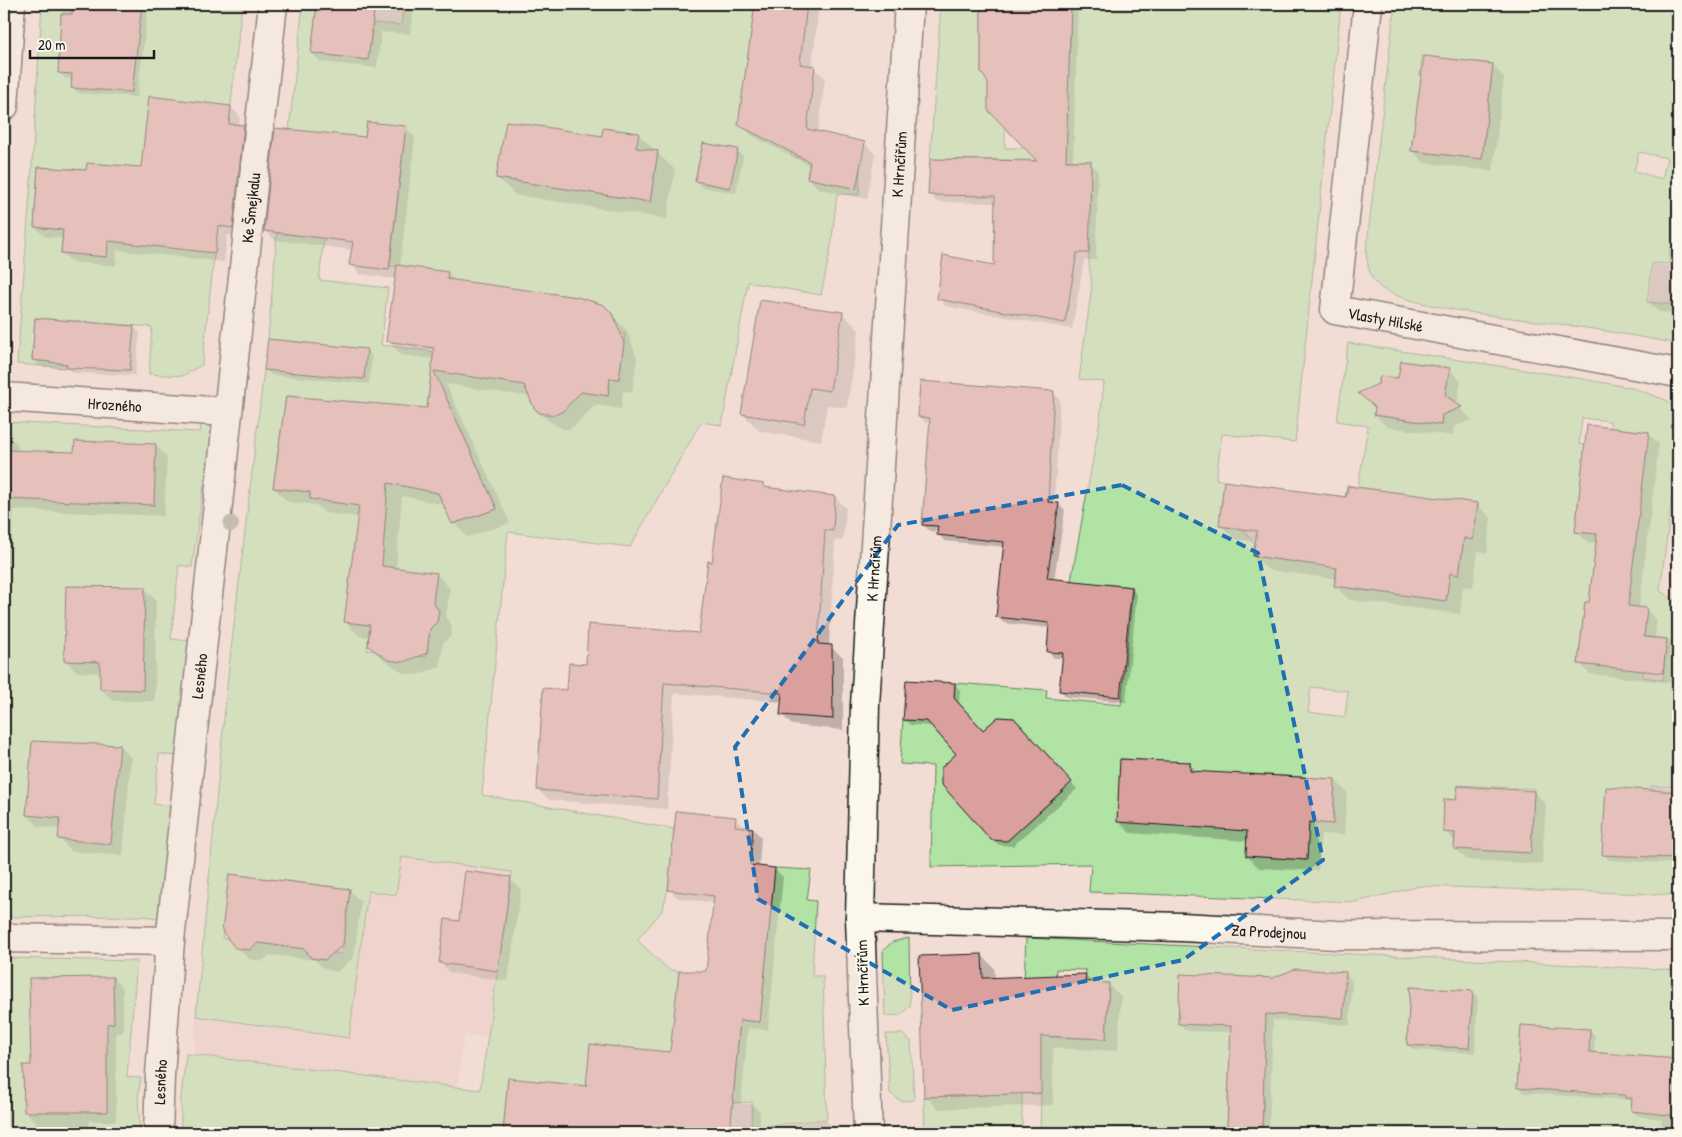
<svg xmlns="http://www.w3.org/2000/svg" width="1682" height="1137" viewBox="0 0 1682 1137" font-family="'Patrick Hand',sans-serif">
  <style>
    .built { fill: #eacbc4 }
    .green { fill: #b1e3a4; stroke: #668060; fill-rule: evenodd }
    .shadow { fill: #0003 }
    .building { fill: #daa09d; stroke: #1c1c1c }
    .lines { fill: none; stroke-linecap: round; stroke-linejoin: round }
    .minor-casing { stroke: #1c1c1c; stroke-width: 31 }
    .minor { stroke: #fbf7ec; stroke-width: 28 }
    .tree { fill: #959485 }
    .marked { fill: none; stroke: #1f6fb2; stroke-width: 4; stroke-dasharray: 10 6; stroke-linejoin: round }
    .labels { text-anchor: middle; stroke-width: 4; stroke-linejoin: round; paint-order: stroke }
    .street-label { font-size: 16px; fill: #1c1c1c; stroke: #fbf7ec }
  </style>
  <rect width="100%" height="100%" fill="#f1ddd4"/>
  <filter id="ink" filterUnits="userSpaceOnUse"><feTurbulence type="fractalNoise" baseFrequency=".02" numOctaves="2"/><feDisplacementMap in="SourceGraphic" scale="10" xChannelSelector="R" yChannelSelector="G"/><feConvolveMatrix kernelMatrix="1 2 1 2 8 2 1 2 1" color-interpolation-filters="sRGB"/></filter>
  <g filter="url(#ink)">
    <!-- built -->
    <polygon class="built" points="402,857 512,872 511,877 465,872 459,921 445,919 439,963 498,971 488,1037 464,1034 457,1087 195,1056 196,1016 349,1038 369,891"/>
    <!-- green -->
    <g class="green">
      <path d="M42,4H242L202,365L182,376L149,374L152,327L35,318L32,360L67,364V368L17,364L32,167ZM38,167L86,170L107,257L61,253L63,230L34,227Z"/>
      <path d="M303,4H317L311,53L368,60L373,23L401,25L404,4H755L749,60L798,127L791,156L810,160L807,178L834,184L839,166L860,170L859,195L837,194L831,247L821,295L748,282L722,425L701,422L630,547L508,532L482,795L674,829L668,890L662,911L637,940L669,970L679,971L677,995L697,997L684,1133H641L649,1050L586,1086L508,1079L503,1133H181V1097L186,1054L480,1090L512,872L402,857L396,895L368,891L349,1038L196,1016L228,676L264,370L304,373L307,343L268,339L277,233L324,238L319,280L388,288L381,345L437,352L447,273L390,266L406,127L367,122L363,158L289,130ZM603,128L638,133L636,148L658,151L650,202L496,178L601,142ZM703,143L737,149L730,188L695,181ZM507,288L570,296L575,301L579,298C605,305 612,304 616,333L625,334L619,379L610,378L608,396L579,392C569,404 546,431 533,405C529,397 530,392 524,385ZM430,385L442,388L497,509L453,524L438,493L388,483L386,509L310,499L309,492L273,488L286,396L398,406L425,421ZM436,573L433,602L439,611L437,622L430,629L426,657L367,650L370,625L344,622ZM230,874L350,889L341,954L333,953L325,960L311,958L305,949L222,938Z"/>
      <path d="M941,4H981V72L989,81L988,110L991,114H1005V148H1039L1051,47H1070L1071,4H1341L1295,442L1222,434L1216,479L1224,481L1219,526L1243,529L1255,544L1253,556L1297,562L1306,492L1345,497L1347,485L1358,487L1368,426L1337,421L1348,343L1571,377L1633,388L1668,401L1678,414V450L1660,591L1678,602V787L1651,786V790L1603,855L1675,858L1678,845V895L1420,886L1356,902L1089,892L1091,864L931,867L933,766L900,764L903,720L927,721L956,754L941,768L1007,841L1064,790L1065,774L1014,718L998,717L983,730L954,698L955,683L1047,690L1046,698L1121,705L1133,587L1071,581L1100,420L1104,382L1079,379L1092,286L1089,263L1090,161L930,159ZM1401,361L1449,368L1445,395L1452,400L1450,412L1442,415L1441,425L1374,415L1375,407L1369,402L1378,384L1380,376L1398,378ZM1582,418L1610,421V428L1649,432L1595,553L1597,534L1575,532L1585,445L1579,444ZM1348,486L1478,504L1473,539L1464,538L1459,574L1450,573L1446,601L1410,596L1384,530L1375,592L1334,586ZM1585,602L1646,609L1640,670L1578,664ZM1647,637L1667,639L1663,680L1643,677ZM1311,687L1348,691L1345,717L1308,712ZM1121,759L1190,763L1187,827ZM1250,774L1335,779L1333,824L1309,822L1306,860L1246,856ZM1458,785L1534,789L1531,853L1454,849L1455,833L1444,799L1456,800Z"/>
      <path d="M1395,4H1678V249L1670,248L1669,264L1652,263L1647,302L1678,305V344C1641,337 1603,330 1566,325C1526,319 1408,309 1380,287C1369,278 1368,266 1366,253ZM1422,56L1493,64L1482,159L1411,151L1413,132L1425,133L1432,77L1420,75ZM1639,152L1667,158L1662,179L1634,171Z"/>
      <polygon points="4,422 200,432 201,425 197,422 208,422 215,432 203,489 192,567 179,565 171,639 191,641 178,756 159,754 154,804 174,807 159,918 142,916 4,917"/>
      <polygon points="775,868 811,870 807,900 816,901 812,976 823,976 827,1119 751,1128 752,1102 733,1103 740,1020 760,1022"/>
      <polygon points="909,938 910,1006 901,1015 885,1016 883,951 892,942"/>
      <path d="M1026,938L1678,970V1133H1355V1129L1309,1127L1308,1133H1040L1041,1094L1022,1093V1133H925L924,1097L987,1095L1021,1043ZM1056,969L1086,970L1085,982L1109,983L1106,1039L1051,1037ZM1345,972L1343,1018L1287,1015ZM1410,987L1473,991L1469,1048L1407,1045ZM1229,1074L1264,1075L1262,1129L1227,1127Z"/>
      <polygon points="4,958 137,961 127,1077 141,1078 138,1097 140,1133 4,1133"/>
      <polygon points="886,1034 902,1034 911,1041 914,1100 901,1101 890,1093"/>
    </g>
    <!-- shadow -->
    <g class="shadow">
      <polygon points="63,4 134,4 142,5 148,10 137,97 78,93 73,87 73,79 65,78 59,72"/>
      <polygon points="318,4 414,4 410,34 381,32 377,68 321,62 312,53"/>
      <polygon points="754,4 819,4 812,67 825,78 818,133 864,143 875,154 867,199 819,189 808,178 810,166 751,135 740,124"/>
      <polygon points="982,4 1072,4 1078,9 1073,162 1090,163 1098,170 1096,260 1084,260 1072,329 946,306 938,298 995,267 996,203 937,202 930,194 1040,162 982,72"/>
      <polygon points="1492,65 1504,77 1493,171 1424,163 1412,151"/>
      <polygon points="231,107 240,116 239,126 243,127 253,136 242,236 227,235 224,262 117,250 116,266 72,262 62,253 63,238 45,237 35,227 87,172 142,168"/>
      <polygon points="406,128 415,137 400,267 447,273 456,281 603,306 627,331 637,358 632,392 623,391 621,409 595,405 576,425 570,429 563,429 549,421 535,407 531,397 446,384 510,523 467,537 454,523 445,505 402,496 396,569 436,574 450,588 446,617 452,626 451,636 443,643 440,667 417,675 403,673 383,659 369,645 370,637 359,636 346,622 359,517 325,513 316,505 288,502 274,488 428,410 434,359 401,355 388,341 396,279 360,274 351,264 353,250 275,240 265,231 366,139"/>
      <polygon points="638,134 675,170 667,219 515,195 498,178 603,137"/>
      <polygon points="737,150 743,156 736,193 702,187 696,181"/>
      <polygon points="1672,249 1678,250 1678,314 1659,312 1648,302 1653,264 1670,266"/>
      <polygon points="842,313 859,330 847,408 827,405 821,441 760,431 742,413"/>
      <polygon points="134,327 140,333 135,375 74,373 69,369 39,366 33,360"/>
      <polygon points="366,350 372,356 369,384 271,375 266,369"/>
      <polygon points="1449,369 1461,381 1457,405 1472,420 1454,427 1453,436 1387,427 1375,415 1376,408 1360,393 1399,380"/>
      <polygon points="1053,392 1060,399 1054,503 1058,504 1065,510 1054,580 1131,588 1137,595 1126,702 1066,697 1060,690 1063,658 1054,658 1048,651 1050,628 1004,623 997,617 1005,547 945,541 939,535 939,532 930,531 923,525 931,423 926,423 920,417"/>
      <polygon points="1648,433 1659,444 1639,609 1646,610 1657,620 1655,639 1678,641 1678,681 1674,680 1673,683 1590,674 1579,663 1597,543 1587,542 1576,531"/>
      <polygon points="4,434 7,434 18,445 18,452 75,454 156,446 167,457 164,516 14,510 10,569 4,569"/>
      <polygon points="764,485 768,489 835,497 846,508 843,541 835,540 829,646 843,657 843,730 792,725 781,714 783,702 674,693 667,809 549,800 538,790 568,692 587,665 700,635 713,563"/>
      <polygon points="1348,499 1478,505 1491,518 1487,553 1478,551 1473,588 1463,586 1460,614 1349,600 1335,586 1336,579 1268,570 1254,556 1256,542 1234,539 1220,525"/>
      <polygon points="144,588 156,600 155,701 113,701 101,689 102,673 77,672 65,660"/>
      <polygon points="954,684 960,690 959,705 983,731 1019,725 1077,789 1013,846 999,845 992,839 958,754 934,726 910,725 904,719"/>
      <polygon points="120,746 131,758 123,856 71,851 60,839 61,829 39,827 28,815"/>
      <polygon points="1190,764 1198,773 1335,780 1347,792 1344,835 1321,834 1318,871 1259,868 1247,856 1248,841 1130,833 1118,821"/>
      <polygon points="1652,787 1678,789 1678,864 1609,860 1604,854 1652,791"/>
      <polygon points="1534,792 1546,804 1542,864 1467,860 1455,849 1456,842 1444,831 1457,801"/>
      <polygon points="735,819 744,827 753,829 761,837 759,867 774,869 783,877 768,1030 748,1028 741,1104 752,1104 760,1112 760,1129 826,1120 834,1129 835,1133 504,1133 509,1080 588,1087 671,1053 707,972 715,903 678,898 669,889"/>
      <polygon points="510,879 521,889 508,981 450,973 440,962"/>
      <polygon points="349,890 361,902 354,957 337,972 324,969 315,960 270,955 262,961 249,959 236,947"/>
      <polygon points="982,955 994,968 995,978 1085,975 1094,983 1108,984 1121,996 1118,1051 1053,1048 1053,1105 938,1109 926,1096"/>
      <polygon points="1345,973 1352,981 1350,1025 1273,1020 1269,1133 1234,1133 1228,1127 1232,1032 1187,1031 1180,1024 1273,979"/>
      <polygon points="113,978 123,988 123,1033 116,1033 116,1121 89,1121 89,1133 36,1133 36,1122 25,1112 32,1067"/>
      <polygon points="1472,992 1478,998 1475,1053 1414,1050 1408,1044"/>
      <polygon points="1590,1030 1595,1036 1594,1054 1678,1060 1678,1133 1661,1133 1662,1119 1638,1116 1632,1111 1632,1103 1629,1100 1524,1093 1518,1087"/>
    </g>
    <!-- building -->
    <g class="building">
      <polygon points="73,4 142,4 132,92 71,88 72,74 58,73 61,14 72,14"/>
      <polygon points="317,4 375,4 368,60 311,53"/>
      <polygon points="755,4 807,4 800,64 815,66 807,129 865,142 856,189 807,178 810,162 738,125"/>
      <polygon points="981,4 1071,4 1066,161 1091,161 1090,221 1089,253 1077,253 1065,323 937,299 943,255 994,265 995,196 928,195 930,159 1037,161 988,110 988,83 981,72"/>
      <polygon points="1424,56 1493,64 1482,159 1411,151"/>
      <polygon points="149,96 231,106 229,124 244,125 233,228 218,226 215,253 108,241 107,257 61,253 63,230 34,227 38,167 86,170 87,163 141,167"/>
      <polygon points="506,121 602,136 603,128 639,133 636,148 658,151 650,202 496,178"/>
      <polygon points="367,122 406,126 389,270 349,265 353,242 264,231 275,128 365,137"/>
      <polygon points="703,143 738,149 730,188 695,181"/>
      <polygon points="397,265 448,272 447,279 577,297 604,305 614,316 624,343 619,379 610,378 608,396 581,392 563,411 555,415 540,413 534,408 524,385 434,371 497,509 452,524 438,493 388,483 382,566 437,573 433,602 439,611 437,622 430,629 427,653 403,662 388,660 368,646 370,625 344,622 359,506 310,499 310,492 273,488 286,396 427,408 434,348 386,341"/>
      <polygon points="760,300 843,312 830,391 810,388 804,424 741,414"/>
      <polygon points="35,318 134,326 130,370 67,368 67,364 32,360"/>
      <polygon points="268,339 367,349 364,379 264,370"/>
      <polygon points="1401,361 1450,368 1445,395 1462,407 1442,415 1441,425 1374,415 1375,407 1358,393 1378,384 1380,376 1398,378"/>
      <polygon points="920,381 1054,391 1048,502 1059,503 1047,578 1132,587 1120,697 1059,691 1063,653 1047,652 1049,623 996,617 1004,542 937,535 938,526 922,525 930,418 918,417"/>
      <polygon points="1587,425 1649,432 1628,606 1647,608 1644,637 1667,639 1663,673 1578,664 1585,602 1589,602 1597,534 1575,532"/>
      <polygon points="75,441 156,444 154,505 4,499 4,450 74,452"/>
      <polygon points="723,478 764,484 764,487 835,496 833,531 825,530 818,644 832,645 833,719 780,715 782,693 664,683 657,799 537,790 543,688 567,690 569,663 586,664 588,624 699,633 708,561 712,562"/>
      <polygon points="1224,481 1346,497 1348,486 1478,503 1473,540 1464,538 1459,575 1450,573 1446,601 1334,586 1337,568 1253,556 1257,531 1219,526"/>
      <polygon points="66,586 145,587 143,690 100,689 100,662 64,661"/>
      <polygon points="906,680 955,683 954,698 983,730 998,717 1014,718 1072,782 1007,841 991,840 941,784 941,768 956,754 927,721 903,720"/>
      <polygon points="32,741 120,745 111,844 58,839 60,818 26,815"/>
      <polygon points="1120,759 1190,762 1190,771 1335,779 1333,824 1309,822 1307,860 1246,856 1247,831 1117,822"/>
      <polygon points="1458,786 1534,791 1531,853 1454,849 1455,833 1443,832 1444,799 1456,800"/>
      <polygon points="1606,787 1678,792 1678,845 1676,858 1602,855"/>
      <polygon points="676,811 736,817 735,826 753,828 750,865 775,868 760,1022 740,1020 730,1133 503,1133 508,1078 586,1086 590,1044 670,1052 679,971 706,971 714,896 668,890"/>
      <polygon points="465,871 511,877 498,971 439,963 445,919 459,921"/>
      <polygon points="229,874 350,889 343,945 325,960 311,958 305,949 258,943 249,950 235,948 222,931"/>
      <polygon points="982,954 983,978 1086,974 1085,982 1109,983 1106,1039 1041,1036 1041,1093 924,1097 919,956"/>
      <polygon points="1295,969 1346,972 1343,1018 1266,1014 1262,1130 1227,1128 1231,1026 1178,1024 1180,974 1273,978"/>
      <polygon points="113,977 114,1023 107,1024 107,1112 24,1112 23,1065 31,1065 29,978"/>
      <polygon points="1410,987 1473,991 1469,1048 1407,1045"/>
      <polygon points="1521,1025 1590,1029 1589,1052 1678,1059 1678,1116 1631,1111 1632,1098 1625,1098 1625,1095 1517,1088"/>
    </g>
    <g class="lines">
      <defs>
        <g id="minor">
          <path id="s1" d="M1368,4L1335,310L1678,373"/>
          <polyline points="4,106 11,4"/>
          <path id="s2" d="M4,397L227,412"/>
          <path id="s3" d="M860,918L1181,927L1337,935L1678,936"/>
          <polyline points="4,938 170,941"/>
          <path id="s4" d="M158,1133L160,1075L170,941L273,4"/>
          <path id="s5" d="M868,1133L860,918L865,705L909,4"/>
        </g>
      </defs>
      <!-- minor casing -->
      <use href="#minor" class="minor-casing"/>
      <!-- minor -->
      <use href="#minor" class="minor"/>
    </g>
    <!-- trees -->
    <circle class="tree" cx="231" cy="524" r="8"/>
  </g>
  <!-- marked area -->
  <path d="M0 0H1682V1137H0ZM1122,485L1258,553L1323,860L1183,960L952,1010L758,899L735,747L898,525Z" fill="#f1ddd4" fill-opacity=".55" fill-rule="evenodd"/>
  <path class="marked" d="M1122,485L1258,553L1323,860L1183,960L952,1010L758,899L735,747L898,525Z"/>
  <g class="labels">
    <!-- street labels -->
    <g class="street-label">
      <text dy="6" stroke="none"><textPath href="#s5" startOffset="970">K Hrnčířům</textPath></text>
      <text dy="6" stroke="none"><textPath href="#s4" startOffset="930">Ke Šmejkalu</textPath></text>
      <text dy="6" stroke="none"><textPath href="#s1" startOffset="359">Vlasty Hilské</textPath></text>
      <text dy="6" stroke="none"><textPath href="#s2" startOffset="111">Hrozného</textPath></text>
      <text dy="6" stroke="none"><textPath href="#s5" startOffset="565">K Hrnčířům</textPath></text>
      <text dy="6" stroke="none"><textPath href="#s4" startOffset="459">Lesného</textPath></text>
      <text dy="6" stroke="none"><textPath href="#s3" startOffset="409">Za Prodejnou</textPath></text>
      <text transform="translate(862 973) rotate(-92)" y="6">K Hrnčířům</text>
      <text dy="6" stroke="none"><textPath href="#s4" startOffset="51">Lesného</textPath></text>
    </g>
  </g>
  <!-- margin -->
  <rect width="1682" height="1137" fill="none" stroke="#fbf7ec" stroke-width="20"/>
  <rect x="10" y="10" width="1662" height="1117" fill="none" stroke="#1c1c1c" stroke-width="2" filter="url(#ink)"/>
  <!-- scale -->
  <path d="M30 50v8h124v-8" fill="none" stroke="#1c1c1c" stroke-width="2.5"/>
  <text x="38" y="50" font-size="15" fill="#1c1c1c" stroke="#fbf7ec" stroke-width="4" paint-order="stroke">20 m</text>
</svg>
